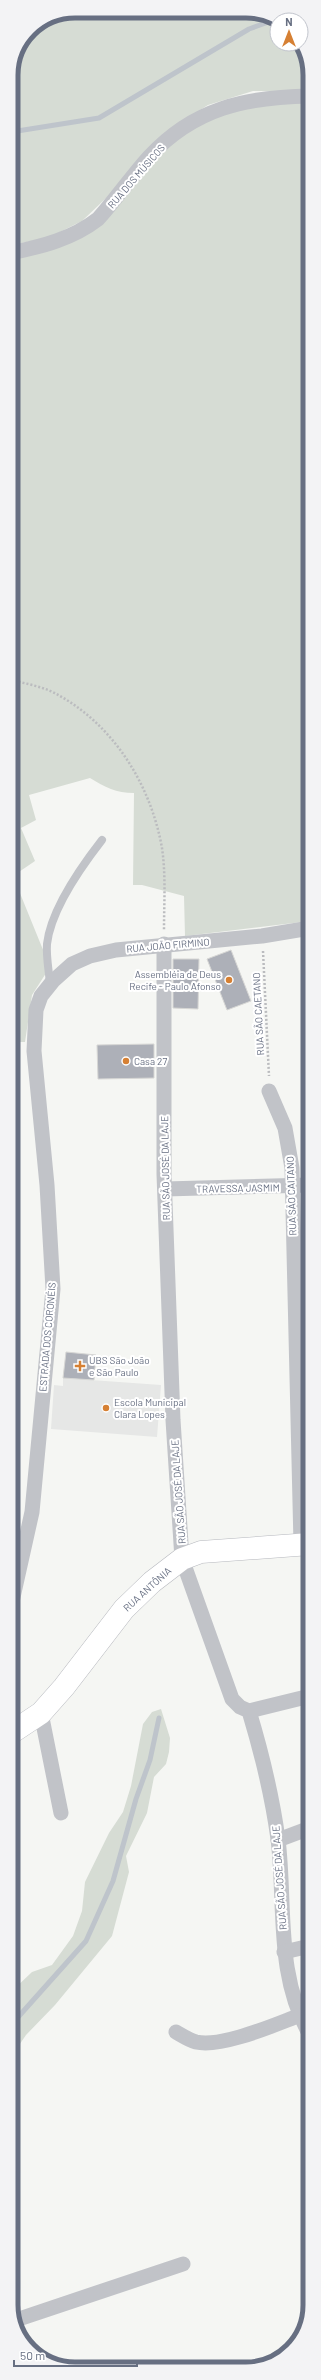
<svg xmlns="http://www.w3.org/2000/svg" width="321" height="2380" viewBox="0 0 321 2380" font-family="Barlow,sans-serif">
  <style>
    .built { fill: #e6e7e6 }
    .green { fill: #d6dcd4 }
    .lines { fill: none; stroke-linecap: round; stroke-linejoin: round }
    .stream { stroke: #bec4cb; stroke-width: 5 }
    .building { fill: #adb0b8; stroke: #d7d7d5 }
    .secondary-casing { stroke: #b6b8be; stroke-width: 23 }
    .path { stroke: #bbbcbf; stroke-width: 2.5; stroke-dasharray: 2 2; stroke-linecap: butt }
    .lane { stroke: #c1c3c8; stroke-width: 8 }
    .street { stroke: #c1c3c8; stroke-width: 15 }
    .secondary { stroke: #fff; stroke-width: 22 }
    .poi-dot { fill: #d68033; stroke: #fff; stroke-width: 1.5 }
    .labels { text-anchor: middle; stroke-width: 4; stroke-linejoin: round; paint-order: stroke }
    .street-label { font-size: 10px; fill: #676f82; stroke: #fff }
    .poi-label { font-size: 10px; fill: #676f82; stroke: #fff; text-anchor: start }
    .rim { fill: none; stroke: #676f82; stroke-width: 5 }
  </style>
  <rect width="100%" height="100%" fill="#f5f6f3"/>
  <!-- built -->
  <polygon class="built" points="63,1378 161,1385 157,1437 51,1429 54,1385 63,1386"/>
  <!-- green -->
  <g class="green">
    <polygon points="75,11 262,13 277,22 277,44 299,44 310,71 310,91 253,91 208,105 169,130 124,181 82,221 48,238 11,245 11,75 30,30"/>
    <path d="M310,101V921L185,936L184,896L142,885H133L134,793C116,793 105,787 90,778L29,795L36,820L21,828L35,861L13,876L50,967L32,995L25,1042H11V255L62,246L160,154L191,129L224,111L266,103Z"/>
    <polygon points="161,1709 170,1738 169,1752 166,1764 154,1777 147,1813 126,1856 129,1872 112,1936 55,2005 26,2035 11,2057 11,1992 32,1972 52,1965 73,1936 82,1911 85,1882 109,1833 123,1812 131,1786 143,1724 152,1712"/>
  </g>
  <g class="lines">
    <!-- stream -->
    <g class="stream">
      <polyline points="11,132 99,118 249,29 274,20"/>
      <polyline points="11,2025 86,1941 113,1881 136,1799 150,1760 159,1718"/>
    </g>
  </g>
  <!-- building -->
  <g class="building">
    <polygon points="231,950 251,1001 227,1010 207,959"/>
    <polygon points="173,959 199,959 198,1009 173,1008"/>
    <polygon points="154,1044 154,1078 98,1079 97,1045"/>
    <polygon points="66,1352 96,1355 94,1380 63,1378"/>
  </g>
  <g class="lines">
    <defs>
      <polyline id="secondary" points="11,1733 41,1713 64,1687 124,1609 152,1582 182,1559 201,1552 310,1544"/>
    </defs>
    <!-- secondary casing -->
    <use href="#secondary" class="secondary-casing"/>
    <!-- path -->
    <g class="path">
      <path d="M11,680C27,684 46,687 60,696C115,727 151,786 162,848C166,875 164,903 164,930"/>
      <polyline points="263,951 269,1076"/>
    </g>
    <!-- lane -->
    <path class="lane" d="M50,984C49,971 46,957 47,944C51,909 81,867 102,840"/>
    <!-- street -->
    <g class="street">
      <path d="M11,253C43,246 72,239 98,219C116,199 131,177 149,157C194,108 246,97 310,96"/>
      <path d="M164,944V1174L173,1420L182,1559L232,1699L240,1707L249,1711C262,1754 272,1795 278,1839C286,1905 275,1975 310,2035"/>
      <polyline points="269,1091 285,1128 292,1168 301,1544"/>
      <polyline points="165,1189 310,1185"/>
      <polyline points="11,1606 32,1512 53,1289 47,1185 34,1051 36,1010 41,996 53,981 72,964 90,956 116,950 262,936 310,928"/>
      <polyline points="249,1711 310,1696"/>
      <polyline points="41,1713 61,1813"/>
      <polyline points="278,1840 310,1828"/>
      <polyline points="284,1952 310,1946"/>
      <path d="M176,2032C183,2036 189,2040 196,2042C221,2048 274,2025 298,2016"/>
      <polyline points="16,2320 183,2264"/>
    </g>
    <!-- secondary -->
    <use href="#secondary" class="secondary"/>
  </g>
  <!-- markers -->
  <g class="poi-dot">
    <circle cx="229" cy="980" r="4"/>
    <circle cx="126" cy="1061" r="4"/>
    <path d="M78 1360h4v4h4v4h-4v4h-4v-4h-4v-4h4z"/>
    <circle cx="106" cy="1408" r="4"/>
  </g>
  <g class="labels">
    <!-- street labels -->
    <g class="street-label">
      <text transform="translate(136 176) rotate(-49)" y="4">RUA DOS MÚSICOS</text>
      <text transform="translate(168 945) rotate(-5)" y="4">RUA JOÃO FIRMINO</text>
      <text transform="translate(258 1014) rotate(-93)" y="4">RUA SÃO CAETANO</text>
      <text transform="translate(165 1168) rotate(-91)" y="4">RUA SÃO JOSÉ DA LAJE</text>
      <text transform="translate(238 1188) rotate(-1)" y="4">TRAVESSA JASMIM</text>
      <text transform="translate(291 1196) rotate(-92)" y="4">RUA SÃO CAITANO</text>
      <text transform="translate(47 1337) rotate(-85)" y="4">ESTRADA DOS CORONÉIS</text>
      <text transform="translate(178 1492) rotate(-94)" y="4">RUA SÃO JOSÉ DA LAJE</text>
      <text transform="translate(147 1589) rotate(-42)" y="4">RUA ANTÔNIA</text>
      <text transform="translate(279 1878) rotate(-94)" y="4">RUA SÃO JOSÉ DA LAJE</text>
    </g>
    <!-- poi labels -->
    <g class="poi-label">
      <text x="221" y="978" text-anchor="end">Assembléia de Deus<tspan x="221" dy="12">Recife - Paulo Afonso</tspan></text>
      <text x="134" y="1065">Casa 27</text>
      <text x="89" y="1364">UBS São João<tspan x="89" dy="12">e São Paulo</tspan></text>
      <text x="114" y="1406">Escola Municipal<tspan x="114" dy="12">Clara Lopes</tspan></text>
    </g>
  </g>
  <!-- crop -->
  <path d="M0 0H321V2380H0ZM75 18H246A57 57 0 0 1 303 75V2305A57 57 0 0 1 246 2362H75A57 57 0 0 1 18 2305V75A57 57 0 0 1 75 18Z" fill="#f3f3f5" fill-rule="evenodd"/>
  <path class="rim" d="M75 18H246A57 57 0 0 1 303 75V2305A57 57 0 0 1 246 2362H75A57 57 0 0 1 18 2305V75A57 57 0 0 1 75 18Z"/>
  <!-- north arrow -->
  <g transform="translate(289 32)"><circle r="19" fill="#ffffff" stroke="#c2c5cd"/>
  <path d="M0-3L7 15L0 10L-7 15Z" fill="#d68033"/>
  <text y="-6" font-size="11" font-weight="bold" text-anchor="middle" fill="#676f82">N</text>
  </g>
  <!-- scale -->
  <path d="M14 2360v6h123v-6" fill="none" stroke="#676f82" stroke-width="2"/>
  <text x="20" y="2360" font-size="12" fill="#676f82" stroke="#ffffff" stroke-width="3" paint-order="stroke">50 m</text>
</svg>
